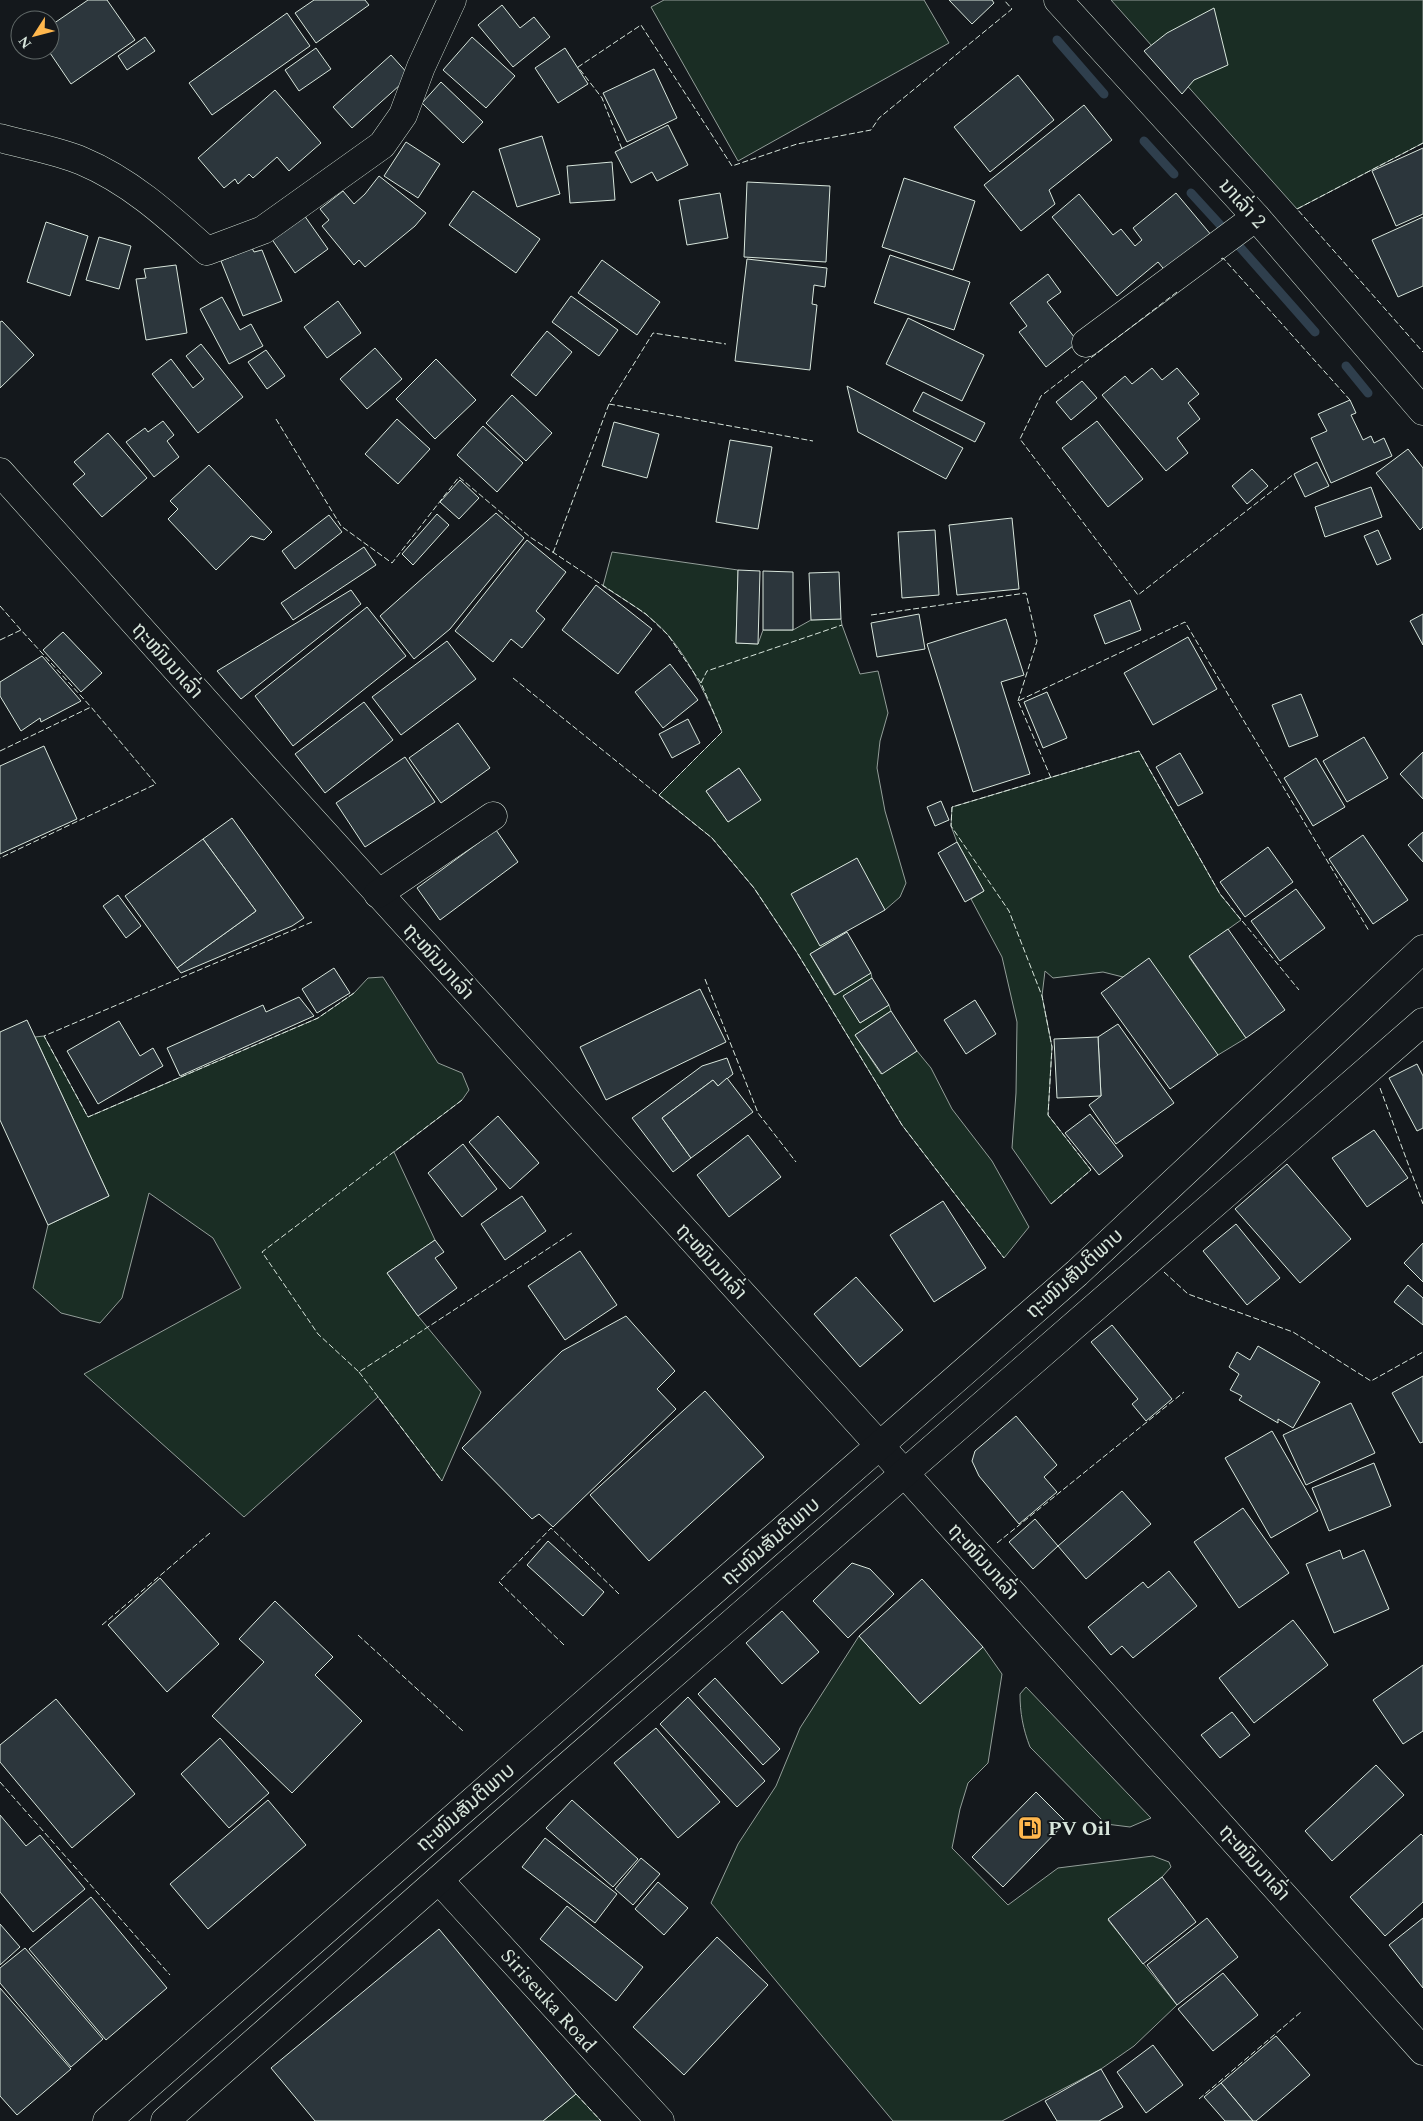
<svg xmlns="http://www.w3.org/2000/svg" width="1423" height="2121" viewBox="0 0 1423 2121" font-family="Spectral,'Noto Sans Lao',serif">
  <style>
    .green { fill: #1a2d24; stroke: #939e99; fill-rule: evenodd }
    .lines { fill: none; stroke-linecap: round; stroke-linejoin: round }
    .stream { stroke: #2f3f4d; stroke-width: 9 }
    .building { fill: #2c363c; stroke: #d8e6dc }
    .minor-casing { stroke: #d8e6dc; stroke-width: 29 }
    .minor { stroke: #14181c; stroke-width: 28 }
    .fence { stroke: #d8e6dc; stroke-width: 1; stroke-dasharray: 6 2.5; stroke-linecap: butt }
    .labels { text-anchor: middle; stroke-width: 4; stroke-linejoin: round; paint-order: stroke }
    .street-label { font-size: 20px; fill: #d8e6dc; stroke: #14181c }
    .poi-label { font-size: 20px; font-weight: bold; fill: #d8e6dc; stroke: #14181c; text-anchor: start }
  </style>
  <rect width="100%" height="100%" fill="#14181c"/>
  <!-- green -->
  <g class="green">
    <polygon points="664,0 924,0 949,43 738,161 651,7"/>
    <polygon points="1111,0 1423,0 1423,143 1297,209"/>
    <path d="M612,552L738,570L736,643L758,644L763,630H793L811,620L841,619L842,625L860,674L878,671L888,713L880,741L877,768L885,811L906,883L900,897L885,910L856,859L791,894L847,932L810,954L834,995L871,973L872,978L844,996L860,1023L889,1005L891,1011L855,1035L881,1074L917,1051L931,1068L952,1109L992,1161L1029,1227L1004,1258L902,1125L796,951L754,888L712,838L659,795L722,732C707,698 692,663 668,635C650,614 626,601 603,586ZM739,768L760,800L728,822L706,791Z"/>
    <polygon points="1139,751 1220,894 1241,920 1189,957 1246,1038 1218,1055 1123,977 1103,972 1053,978 1045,971 1042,996 1052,1047 1048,1115 1091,1170 1051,1204 1012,1148 1016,1093 1017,1022 1002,957 971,899 984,891 957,842 951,826 952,807"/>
    <polygon points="383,977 438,1063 462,1073 469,1090 462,1100 394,1152 435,1240 387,1273 418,1316 481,1392 442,1481 378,1397 244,1517 84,1374 241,1288 213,1238 149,1193 122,1298 100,1323 61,1313 33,1288 48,1225 109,1196 35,1037 44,1036 88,1117 318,1018 354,993 368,978"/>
    <polygon points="859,1636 920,1704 983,1647 1002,1674 988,1763 968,1783 960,1809 952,1848 1008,1905 1058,1868 1153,1856 1169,1862 1171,1867 1162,1877 1108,1920 1177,2005 1134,2046 1101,2069 1002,2121 893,2121 711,1903 738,1844 776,1786 800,1728"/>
    <path d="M1026,1687L1151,1818L1130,1827L1106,1824L1030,1747C1023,1729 1020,1713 1020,1694Z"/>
    <polygon points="576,2094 601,2121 543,2121"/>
  </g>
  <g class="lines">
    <!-- stream -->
    <g class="stream">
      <polyline points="1057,40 1104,94"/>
      <polyline points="1144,141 1174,174"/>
      <polyline points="1191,193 1223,228"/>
      <polyline points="1239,246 1315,332"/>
      <polyline points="1346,366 1368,393"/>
    </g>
  </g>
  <!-- building -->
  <g class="building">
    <polygon points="88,0 107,0 135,40 71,84 48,50 50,50 50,26"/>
    <polygon points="314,0 365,0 369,5 316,43 295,13"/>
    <polygon points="949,0 992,0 994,3 972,24"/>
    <polygon points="502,5 520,28 534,17 550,37 513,67 478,25"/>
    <polygon points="1214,8 1228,65 1194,80 1182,94 1144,51 1167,33"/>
    <polygon points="287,13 310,46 212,115 189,83"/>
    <polygon points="145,37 155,51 127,70 118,56"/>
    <polygon points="472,37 515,76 486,108 443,70"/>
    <polygon points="316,48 331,69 299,91 285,70"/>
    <polygon points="565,48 588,84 558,103 535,68"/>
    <polygon points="391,55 410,76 352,128 333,107"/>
    <polygon points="654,69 677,118 627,142 603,93"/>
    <polygon points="1018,75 1054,120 990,172 954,127"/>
    <polygon points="441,82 483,122 463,143 422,103"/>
    <polygon points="275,90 321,143 289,171 277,157 253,178 249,174 238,184 235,179 224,188 198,158"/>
    <polygon points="1084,105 1112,140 1049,190 1055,204 1021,231 984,185"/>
    <polygon points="668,125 688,165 657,181 652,172 631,183 615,152"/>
    <polygon points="542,136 560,194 517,207 499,149"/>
    <polygon points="406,142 440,164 418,198 384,176"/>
    <polygon points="1423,148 1423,214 1396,226 1372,171"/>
    <polygon points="612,162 615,200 570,203 567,166"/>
    <polygon points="379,176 426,213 415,226 365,267 359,260 354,265 322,226 329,220 320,209 343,191 354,204 365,194"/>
    <polygon points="904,178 975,201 953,270 882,247"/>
    <polygon points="747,182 830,186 826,262 744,257"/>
    <polygon points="473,191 540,239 516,273 449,225"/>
    <polygon points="720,193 728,238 687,245 679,200"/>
    <polygon points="1176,193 1212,236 1167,273 1158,262 1117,296 1052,217 1079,194 1113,235 1121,229 1135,246 1142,240 1133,228"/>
    <polygon points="304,215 328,249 295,273 271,238"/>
    <polygon points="1423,217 1423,286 1398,297 1372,240"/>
    <polygon points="46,222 88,236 70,296 27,282"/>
    <polygon points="99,237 131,246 119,289 86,280"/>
    <polygon points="252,248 254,252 262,250 282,301 243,316 221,261"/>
    <polygon points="890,255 970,282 954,330 874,303"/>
    <polygon points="747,259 827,268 825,287 814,285 812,304 817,305 810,370 735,361"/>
    <polygon points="602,260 660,302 637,335 578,293"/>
    <polygon points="176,265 187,333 146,340 136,279 146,278 144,269"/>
    <polygon points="1048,274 1061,292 1047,302 1078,342 1046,367 1019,332 1027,326 1010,303"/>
    <polygon points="571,296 618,330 599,356 552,322"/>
    <polygon points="222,297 240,330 251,324 263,346 229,364 200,309"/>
    <polygon points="338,301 361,333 327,358 304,327"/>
    <polygon points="908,318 984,355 962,401 886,364"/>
    <polygon points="2,321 34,355 0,388 0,322"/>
    <polygon points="547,331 572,352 536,396 511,375"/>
    <polygon points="201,344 243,397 198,433 152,374 171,359 193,388 204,379 186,356"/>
    <polygon points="375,348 402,379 367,409 340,379"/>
    <polygon points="266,350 285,376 267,389 248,362"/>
    <polygon points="436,359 476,400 435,439 396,399"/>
    <polygon points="1152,368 1162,380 1177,368 1199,394 1188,403 1200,419 1177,438 1188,453 1166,471 1102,395 1125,376 1132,384"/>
    <polygon points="1082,381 1097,398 1071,420 1056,402"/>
    <polygon points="847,386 963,448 946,479 858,432"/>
    <polygon points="923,392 985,423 975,442 913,411"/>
    <polygon points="512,395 552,433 526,461 486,423"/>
    <polygon points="1350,400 1356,413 1351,415 1363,440 1371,436 1374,443 1384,438 1392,456 1331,483 1311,438 1327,431 1318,414"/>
    <polygon points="397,419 430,449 398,484 365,454"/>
    <polygon points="163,421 174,435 167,441 179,457 154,477 126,442 145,428 148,432"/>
    <polygon points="1097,421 1143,479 1108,507 1062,448"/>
    <polygon points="614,422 659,434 647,478 602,466"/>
    <polygon points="483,426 523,463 497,492 457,455"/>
    <polygon points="108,433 147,478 102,517 73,484 85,474 74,462"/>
    <polygon points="730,440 772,447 758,529 716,522"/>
    <polygon points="1408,449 1423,468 1423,527 1420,530 1376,473"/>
    <polygon points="1317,462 1329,486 1305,497 1294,474"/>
    <polygon points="209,465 272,532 264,540 251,536 216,570 168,519 178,509 170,501"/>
    <polygon points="1252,469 1268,486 1247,504 1232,486"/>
    <polygon points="460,480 479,498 459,519 440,502"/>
    <polygon points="1371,487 1382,517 1325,537 1315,507"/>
    <polygon points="496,513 524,538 450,629 414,659 380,616"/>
    <polygon points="437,514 449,525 413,565 402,554"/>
    <polygon points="329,515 342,532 295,569 282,551"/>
    <polygon points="1012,518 1019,589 957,595 949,525"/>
    <polygon points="935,530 939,595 902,598 898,532"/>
    <polygon points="1378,530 1391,559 1377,565 1364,536"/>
    <polygon points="527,540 566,572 536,611 545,619 522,648 511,639 493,662 455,631"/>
    <polygon points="364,547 376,565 293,620 281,603"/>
    <polygon points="738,570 760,571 758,644 736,643"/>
    <polygon points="763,571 793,572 793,630 763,630"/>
    <polygon points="839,572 841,619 811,620 809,573"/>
    <polygon points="596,585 652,629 618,674 562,630"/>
    <polygon points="351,590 361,604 241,699 217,671"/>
    <polygon points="1130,600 1141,630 1105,644 1094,615"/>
    <polygon points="367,607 406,656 293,746 255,696"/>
    <polygon points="919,614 925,649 877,657 871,623"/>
    <polygon points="1423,614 1423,645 1410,621"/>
    <polygon points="1006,619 1024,675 1001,682 1030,774 973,792 927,644"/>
    <polygon points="63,632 102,673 81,692 43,650"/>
    <polygon points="1188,637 1217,689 1153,725 1124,673"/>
    <polygon points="447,641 476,679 401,735 372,697"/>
    <polygon points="42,656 81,701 41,722 40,718 21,731 0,696 0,682"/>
    <polygon points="670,664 698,700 663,728 635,692"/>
    <polygon points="1047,692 1067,738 1043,748 1024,702"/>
    <polygon points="1301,694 1318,736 1289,747 1272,705"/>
    <polygon points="364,702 393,740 325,793 295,754"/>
    <polygon points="688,719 700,743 672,758 659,734"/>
    <polygon points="458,723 490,768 441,803 409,758"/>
    <polygon points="1364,737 1388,778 1347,802 1323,761"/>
    <polygon points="44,746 77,819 0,854 0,766"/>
    <polygon points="1423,752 1423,799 1400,774"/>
    <polygon points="1180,753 1203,793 1178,806 1156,767"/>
    <polygon points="405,757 435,802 365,847 336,803"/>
    <polygon points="1316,758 1345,807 1313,826 1284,778"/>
    <polygon points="739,768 761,800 728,822 706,791"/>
    <polygon points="941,801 949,820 935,826 927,807"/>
    <polygon points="232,818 304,918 292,926 181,973 177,968 256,911 203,839"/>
    <polygon points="496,830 518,862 440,920 417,888"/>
    <polygon points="1423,832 1423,862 1408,845"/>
    <polygon points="1363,835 1408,900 1373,924 1329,859"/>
    <polygon points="203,839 256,911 177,968 125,896"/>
    <polygon points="957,842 984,891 965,902 938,853"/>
    <polygon points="1268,847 1293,882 1245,917 1220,882"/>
    <polygon points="857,858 885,910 820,946 791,894"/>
    <polygon points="1296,889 1325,928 1280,961 1251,921"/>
    <polygon points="118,895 141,926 126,938 103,906"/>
    <polygon points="1228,929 1285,1010 1246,1038 1189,956"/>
    <polygon points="847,932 871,973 835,995 810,954"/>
    <polygon points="1149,958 1218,1055 1170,1089 1101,993"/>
    <polygon points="334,968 350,993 317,1013 302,989"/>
    <polygon points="872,978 889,1005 860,1023 843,996"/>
    <polygon points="700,989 726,1042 606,1100 580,1047"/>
    <polygon points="299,997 314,1016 180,1076 167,1048 263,1005 266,1012"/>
    <polygon points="975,1000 996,1034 966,1054 944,1020"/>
    <polygon points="891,1011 917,1051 882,1074 855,1035"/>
    <polygon points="27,1020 109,1196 48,1225 0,1120 0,1032"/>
    <polygon points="119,1021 140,1056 153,1048 163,1066 98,1104 67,1051"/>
    <polygon points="1118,1024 1174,1103 1116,1144 1089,1105 1101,1096 1098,1037"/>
    <polygon points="1098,1037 1101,1096 1057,1098 1054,1039"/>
    <polygon points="727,1058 733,1074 718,1086 713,1080 662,1118 691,1158 673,1172 632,1118 702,1066"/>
    <polygon points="1417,1064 1423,1076 1423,1128 1417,1131 1389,1078"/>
    <polygon points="727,1078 753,1112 691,1158 662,1118 713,1080 718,1086"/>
    <polygon points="1090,1114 1123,1156 1099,1175 1065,1133"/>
    <polygon points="498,1116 539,1163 510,1189 469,1142"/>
    <polygon points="1374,1130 1408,1178 1367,1207 1332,1158"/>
    <polygon points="748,1135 781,1177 729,1217 697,1175"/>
    <polygon points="463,1144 497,1189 462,1217 428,1173"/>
    <polygon points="1287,1164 1351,1239 1300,1283 1235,1209"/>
    <polygon points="522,1196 546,1231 505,1260 481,1224"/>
    <polygon points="943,1201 986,1268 934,1302 890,1235"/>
    <polygon points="1236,1224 1280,1278 1247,1305 1203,1251"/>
    <polygon points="435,1240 444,1252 435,1258 457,1288 418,1316 387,1273"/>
    <polygon points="1423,1243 1423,1282 1404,1263"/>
    <polygon points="580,1251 617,1305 565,1340 528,1286"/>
    <polygon points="856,1277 903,1330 860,1367 814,1314"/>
    <polygon points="1408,1285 1423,1298 1423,1325 1394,1302"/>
    <polygon points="626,1316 675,1371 657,1389 676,1409 553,1527 539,1514 532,1519 462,1448 562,1351"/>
    <polygon points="1112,1325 1172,1399 1146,1421 1132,1404 1138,1399 1091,1342"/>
    <polygon points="1258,1346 1320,1382 1293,1428 1278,1419 1278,1423 1239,1400 1242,1396 1230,1390 1239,1374 1229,1367 1237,1352 1250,1360"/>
    <polygon points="1423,1376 1423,1442 1420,1443 1392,1393"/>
    <polygon points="705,1391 764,1457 649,1561 590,1495"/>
    <polygon points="1351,1403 1375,1453 1306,1485 1283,1435"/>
    <polygon points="1016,1416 1057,1465 1044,1477 1057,1492 1019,1524 979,1476 972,1461 975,1451"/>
    <polygon points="1272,1431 1318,1511 1271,1538 1225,1458"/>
    <polygon points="1374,1463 1391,1506 1329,1531 1312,1488"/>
    <polygon points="1122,1491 1151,1524 1086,1579 1058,1546"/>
    <polygon points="1243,1508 1289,1573 1239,1608 1194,1542"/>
    <polygon points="1035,1519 1058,1546 1033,1569 1009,1542"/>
    <polygon points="548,1541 604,1592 583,1616 527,1565"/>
    <polygon points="1340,1550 1343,1559 1364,1550 1389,1609 1334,1633 1306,1564"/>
    <polygon points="852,1563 870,1569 894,1594 848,1638 813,1601"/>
    <polygon points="1169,1571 1197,1606 1133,1658 1122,1646 1111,1655 1088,1627 1143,1582 1148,1588"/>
    <polygon points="160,1578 219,1644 167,1692 108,1625"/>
    <polygon points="922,1579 983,1647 920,1704 859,1636"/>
    <polygon points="275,1601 333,1657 315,1675 362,1721 292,1793 212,1716 264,1662 239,1639"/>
    <polygon points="782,1611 819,1652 782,1684 746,1643"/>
    <polygon points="1293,1620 1328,1665 1254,1723 1219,1678"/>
    <polygon points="1423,1665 1423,1731 1403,1744 1373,1700"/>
    <polygon points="715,1678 780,1749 763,1765 698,1694"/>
    <polygon points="688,1697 765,1781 737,1807 660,1724"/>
    <polygon points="56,1699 135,1794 72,1848 0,1762 0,1745"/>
    <polygon points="1232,1712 1250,1735 1220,1758 1201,1735"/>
    <polygon points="656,1728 720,1802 678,1838 614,1763"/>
    <polygon points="220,1738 269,1793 229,1828 181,1774"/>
    <polygon points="1376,1765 1404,1795 1332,1861 1305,1831"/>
    <polygon points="1036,1792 1066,1822 1003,1887 972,1857"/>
    <polygon points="268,1800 306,1845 208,1929 170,1884"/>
    <polygon points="572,1800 638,1859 613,1887 546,1828"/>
    <polygon points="0,1815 26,1846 40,1835 85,1889 33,1932 0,1892"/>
    <polygon points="1421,1834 1423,1836 1423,1902 1385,1936 1350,1897"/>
    <polygon points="545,1838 617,1894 595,1923 522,1867"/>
    <polygon points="641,1858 660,1874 633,1905 615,1889"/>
    <polygon points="1162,1877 1196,1922 1143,1964 1108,1919"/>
    <polygon points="658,1882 688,1908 664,1935 635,1909"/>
    <polygon points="91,1897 167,1988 106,2040 29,1949"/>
    <polygon points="567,1906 643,1967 616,2001 540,1939"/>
    <polygon points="1207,1918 1238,1957 1177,2005 1147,1965"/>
    <polygon points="1423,1918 1423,1988 1389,1945"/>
    <polygon points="0,1924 20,1947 0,1965"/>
    <polygon points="439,1929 576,2094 543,2121 315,2121 271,2068"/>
    <polygon points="717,1937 768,1985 684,2075 633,2027"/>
    <polygon points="25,1948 103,2039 71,2067 0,1983 0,1968"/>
    <polygon points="1223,1973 1258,2015 1213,2051 1178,2009"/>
    <polygon points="0,1988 71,2069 17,2115 0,2096"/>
    <polygon points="1276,2036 1310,2075 1256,2121 1253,2121 1221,2083"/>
    <polygon points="1153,2045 1183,2085 1146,2113 1117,2072"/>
    <polygon points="1101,2069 1123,2107 1099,2121 1057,2121 1045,2101"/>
    <polygon points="1221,2083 1253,2121 1225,2121 1204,2097"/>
  </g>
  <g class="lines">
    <defs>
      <g id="minor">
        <polyline points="1058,0 1256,217 1423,411"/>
        <path d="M0,138C25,145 59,151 82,161C130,181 168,216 207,251L263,230L382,145L403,115L421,67L452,0"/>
        <polyline points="1086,343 1256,217"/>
        <polyline points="0,472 264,767 880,1446 1423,2051"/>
        <polyline points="378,894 493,816"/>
        <polyline points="439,1880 660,2121"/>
        <polyline points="107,2121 1077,1273 1423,949"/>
        <polyline points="165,2121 561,1772 1423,1022"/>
      </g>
    </defs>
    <!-- minor casing -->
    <use href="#minor" class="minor-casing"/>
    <!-- minor -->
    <use href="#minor" class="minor"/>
    <!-- fence -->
    <g class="fence">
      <polyline points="1423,143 1297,209 1423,352"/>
      <polyline points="622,149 602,98 578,67 641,25 732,166 797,144 871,130 879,118 1012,9 1004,0"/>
      <polyline points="1221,259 1223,258 1350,400"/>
      <polyline points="1177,292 1041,396 1020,439 1138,595 1294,474"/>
      <polyline points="609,404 813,441"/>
      <polyline points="276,419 341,526 392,563 459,477 530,537 646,614 668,635 701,683 722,732 659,795"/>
      <polyline points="553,553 609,404 653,333 726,344"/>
      <polyline points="0,606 21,630"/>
      <polyline points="871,615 1026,593 1037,641 1018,701"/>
      <polyline points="0,640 21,630 91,707"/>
      <polyline points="513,678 712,838 754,888 796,951 902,1125 1004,1258"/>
      <polyline points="701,683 707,671 842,625"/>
      <polyline points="0,751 91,707 156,784 0,858"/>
      <polyline points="1051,778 1018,701 1185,622 1369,931"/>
      <polyline points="312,922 44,1036 88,1117 318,1018 354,993"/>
      <polyline points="705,979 758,1113 796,1162"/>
      <polyline points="1380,1088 1423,1204"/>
      <polyline points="462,1100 262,1252 318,1334 359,1372 572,1233"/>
      <polyline points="1051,1204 1091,1170 1048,1115 1052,1047 1042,996 1009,911 951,826 952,807 1139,751 1220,894 1299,990"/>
      <polyline points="1164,1272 1188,1294 1293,1332 1371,1381 1423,1352"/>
      <polyline points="359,1372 442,1481"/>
      <polyline points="997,1543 1184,1392"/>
      <polyline points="102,1625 210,1533"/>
      <polyline points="358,1635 463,1731"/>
      <polyline points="564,1645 499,1582 551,1528 619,1594"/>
      <polyline points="0,1782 170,1975"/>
      <polyline points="576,2094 601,2121"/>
      <polyline points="1199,2099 1301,2012"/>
    </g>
  </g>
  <!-- icons -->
  <defs>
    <symbol id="fuel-square" viewBox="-11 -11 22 22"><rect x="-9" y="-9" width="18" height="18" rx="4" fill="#ffb74d" stroke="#14181c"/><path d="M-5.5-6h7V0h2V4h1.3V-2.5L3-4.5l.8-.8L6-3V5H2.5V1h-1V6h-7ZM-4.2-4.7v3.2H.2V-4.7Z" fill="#111"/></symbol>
  </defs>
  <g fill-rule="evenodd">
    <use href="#fuel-square" x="1016" y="1814" width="28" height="28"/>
  </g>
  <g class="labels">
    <!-- street labels -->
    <g class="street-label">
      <text transform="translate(1243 203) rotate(48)" y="7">ນາເລົ່າ 2</text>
      <text transform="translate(168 660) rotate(48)" y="7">ຖະໜົນນາເລົ່າ</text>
      <text transform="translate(439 961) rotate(48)" y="7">ຖະໜົນນາເລົ່າ</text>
      <text transform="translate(712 1261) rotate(48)" y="7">ຖະໜົນນາເລົ່າ</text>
      <text transform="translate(1074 1273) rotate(-42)" y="7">ຖະໜົນສັນຕິພາບ</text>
      <text transform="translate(770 1541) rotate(-41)" y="7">ຖະໜົນສັນຕິພາບ</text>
      <text transform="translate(984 1561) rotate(48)" y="7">ຖະໜົນນາເລົ່າ</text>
      <text transform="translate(465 1807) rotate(-41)" y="7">ຖະໜົນສັນຕິພາບ</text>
      <text transform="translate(1255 1862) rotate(48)" y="7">ຖະໜົນນາເລົ່າ</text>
      <text transform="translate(549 2000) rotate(48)" y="7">Siriseuka Road</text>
    </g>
    <!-- poi labels -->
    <g class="poi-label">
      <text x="1048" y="1835">PV Oil</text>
    </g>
  </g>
  <!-- north arrow -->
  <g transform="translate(35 35) rotate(234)"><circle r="24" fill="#14181c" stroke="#626a69"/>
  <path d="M0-4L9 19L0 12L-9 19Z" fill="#ffb74d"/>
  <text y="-8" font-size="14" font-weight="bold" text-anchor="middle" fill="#d8e6dc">N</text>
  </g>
</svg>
